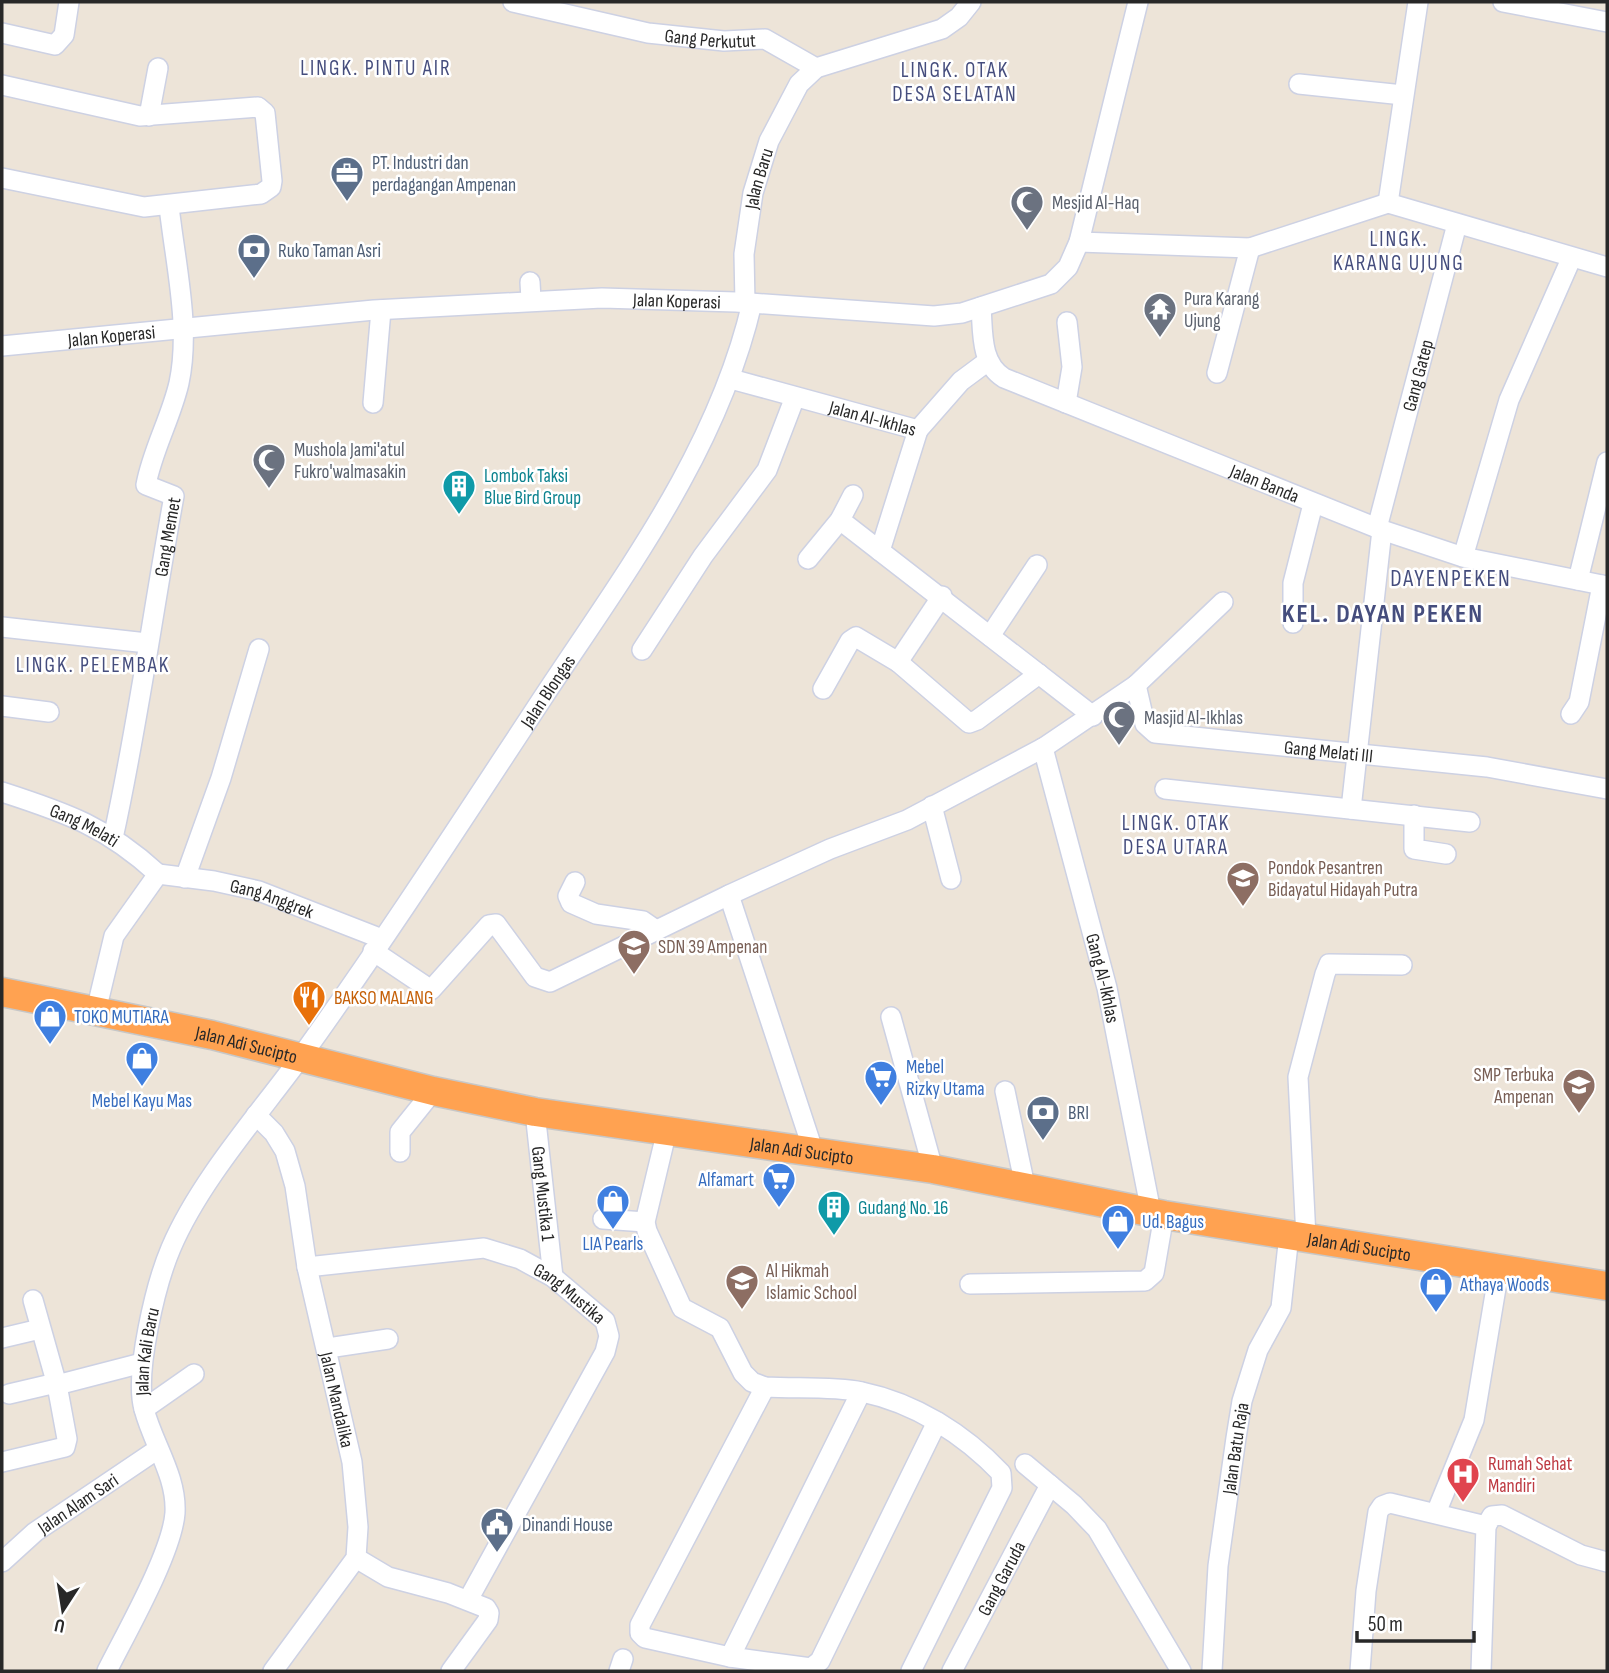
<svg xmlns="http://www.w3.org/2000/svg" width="1609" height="1673" viewBox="0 0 1609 1673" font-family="'Sofia Sans Condensed',sans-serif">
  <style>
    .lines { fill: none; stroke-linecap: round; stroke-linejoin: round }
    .minor-casing { stroke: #cdd1e3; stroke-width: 22 }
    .highway-casing { stroke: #c7c7c7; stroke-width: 31 }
    .minor { stroke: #fff; stroke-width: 19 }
    .highway { stroke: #ffa251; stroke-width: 28 }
    .labels { text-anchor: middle; stroke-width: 5; stroke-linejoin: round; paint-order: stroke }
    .street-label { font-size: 19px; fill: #282828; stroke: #fff }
    .service-label { font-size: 19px; fill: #4e5e75; stroke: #fff; text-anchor: start }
    .worship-label { font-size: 19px; fill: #5b616d; stroke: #fff; text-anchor: start }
    .culture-label { font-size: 19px; fill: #0d838f; stroke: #fff; text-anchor: start }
    .education-label { font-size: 19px; fill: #785e54; stroke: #fff; text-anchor: start }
    .food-label { font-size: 19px; fill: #c56008; stroke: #fff; text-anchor: start }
    .shop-label { font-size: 19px; fill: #366cbe; stroke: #fff; text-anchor: start }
    .health-label { font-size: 19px; fill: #be3a42; stroke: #fff; text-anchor: start }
    .neighbourhood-label { font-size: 21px; letter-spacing: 2px; fill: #454d7d; stroke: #fff }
    .quarter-label { font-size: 23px; letter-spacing: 2px; fill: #454d7d; stroke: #fff }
    .district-label { font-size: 26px; font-weight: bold; letter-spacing: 2px; fill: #454d7d; stroke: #fff }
  </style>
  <rect width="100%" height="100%" fill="#ede4d8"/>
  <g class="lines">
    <defs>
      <g id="minor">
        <path id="s1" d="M513,2L648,33L724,41L765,39L816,68"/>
        <polyline points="1503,2 1607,22"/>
        <polyline points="2,33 55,45 64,35 69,2"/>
        <polyline points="1299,84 1403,95"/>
        <polyline points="2,85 140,116 258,107 265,113 272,181 271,187 261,194 144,207 2,178"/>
        <polyline points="149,116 158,68"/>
        <polyline points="1388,203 1418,2"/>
        <polyline points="1079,242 1250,248 1388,203 1607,267"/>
        <polyline points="530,282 531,300"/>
        <path id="s2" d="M745,303L744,254L753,193L769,141L799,84L816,68L942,29L959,17L971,2"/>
        <path id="s3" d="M981,307C983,332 980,363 1004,378L1382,530L1463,557L1607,586"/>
        <path id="s4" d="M2,346L374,310L602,298L736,302L934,316L962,313L1051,284L1068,267L1079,242L1138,2"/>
        <polyline points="1217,373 1250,248"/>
        <path id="s5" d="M731,379L918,430L961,381L988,361"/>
        <polyline points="373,403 381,310"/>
        <polyline points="1066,403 1072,367 1067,322"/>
        <polyline points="918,430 880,551 1093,716"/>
        <polyline points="840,520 880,551"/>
        <path id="s6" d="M1377,528L1457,224"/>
        <polyline points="1463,557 1509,400 1571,259"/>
        <polyline points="808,559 840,520 853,495"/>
        <polyline points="1578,580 1607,462"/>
        <polyline points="1293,623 1293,583 1313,504"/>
        <polyline points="2,627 147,643"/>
        <polyline points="990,636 1037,565"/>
        <polyline points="642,650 703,556 767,470 795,397"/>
        <polyline points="898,662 942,596"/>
        <path id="s7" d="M1136,685L1145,724L1155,733L1487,767L1607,789"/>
        <polyline points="823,689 850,641 856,637 898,662 969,723 977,720 1039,674"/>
        <polyline points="2,706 49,712"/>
        <polyline points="1571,714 1579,702 1602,585"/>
        <path id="s8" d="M1043,748L1107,988L1151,1212"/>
        <polyline points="1165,789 1470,822"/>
        <path id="s9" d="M2,792C67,813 107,827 158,874"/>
        <polyline points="932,806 951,879"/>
        <polyline points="1351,809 1382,530"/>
        <polyline points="1414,815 1414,849 1446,854"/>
        <path id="s10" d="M113,838C138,725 153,610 174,496L146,485C152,451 171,418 179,383C191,327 175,262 169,206"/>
        <path id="s11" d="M158,874L214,881L259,891L382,939"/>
        <polyline points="185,878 221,778 259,649"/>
        <polyline points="575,882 568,896 571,903 596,914 643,921 656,930"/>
        <polyline points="729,895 813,1150"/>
        <polyline points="373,951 431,990 489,925 496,924 535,977 550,982 729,895 830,849 907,820 1043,748 1136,685 1223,602"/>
        <polyline points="96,1011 114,936 158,874"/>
        <polyline points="891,1017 933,1169"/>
        <polyline points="1005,1091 1025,1186"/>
        <path id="s12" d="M535,1112L553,1277"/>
        <path id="s13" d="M256,1115L274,1133L285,1151L295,1186L307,1267L352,1462L358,1527L356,1558L273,1671"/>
        <path d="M667,1130L645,1222L647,1231L682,1308L720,1328L743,1373L752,1382L765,1387C796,1389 831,1386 862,1392C915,1403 964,1434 1001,1473L1002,1488L911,1671"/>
        <polyline points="400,1152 400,1132 433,1091"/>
        <polyline points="603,1219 645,1222"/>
        <polyline points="1306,1238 1298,1077 1325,974 1329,964 1402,965"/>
        <path id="s14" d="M307,1267L484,1248L520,1259L553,1277L605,1321L609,1336L605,1352L468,1600"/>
        <polyline points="970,1284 1145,1281 1154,1273 1164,1215"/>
        <polyline points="33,1300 57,1385 142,1363"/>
        <polyline points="2,1338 40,1329"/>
        <polyline points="328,1348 388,1339"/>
        <polyline points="765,1387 640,1625 640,1633 645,1638 730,1657 811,1668 820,1661 937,1422"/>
        <polyline points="9,1394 56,1383"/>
        <polyline points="144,1409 194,1374"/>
        <polyline points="2,1462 65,1447 67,1439 57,1385"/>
        <polyline points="1025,1464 1074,1505 1097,1529 1181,1671"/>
        <polyline points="1436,1513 1474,1420 1499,1270"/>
        <polyline points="1486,1526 1492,1516 1502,1515 1581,1555 1607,1562"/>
        <polyline points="356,1558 388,1577 448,1593 486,1608 489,1613 488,1620 451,1671"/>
        <path id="s15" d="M2,1562L35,1532L158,1449"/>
        <polyline points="730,1657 861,1392"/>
        <path id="s16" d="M107,1671C126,1633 172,1553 175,1513C177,1476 153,1444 144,1409C134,1373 156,1283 171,1248C200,1180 260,1113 303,1054C387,937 465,816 544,696C626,572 718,450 752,303"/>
        <polyline points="619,1671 623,1659"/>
        <path id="s17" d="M952,1671L1050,1485"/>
        <path id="s18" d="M1212,1671L1218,1566L1236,1438L1242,1401L1258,1350L1281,1308L1289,1235"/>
        <polyline points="1360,1671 1366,1591 1378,1512 1382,1506 1390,1503 1486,1526 1481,1671"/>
      </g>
      <g id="highway">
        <path id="s19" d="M2,992L212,1035L433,1091L535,1112L933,1169L1164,1215L1607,1286"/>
      </g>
    </defs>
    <!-- minor casing -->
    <use href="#minor" class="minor-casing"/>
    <!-- highway casing -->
    <use href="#highway" class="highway-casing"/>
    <!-- minor -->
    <use href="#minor" class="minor"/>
    <!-- highway -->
    <use href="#highway" class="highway"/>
  </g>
  <!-- icons -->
  <defs>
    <symbol id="office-pin" viewBox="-11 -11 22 30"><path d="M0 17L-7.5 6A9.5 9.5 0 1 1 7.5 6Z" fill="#5c6f8a" stroke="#fff"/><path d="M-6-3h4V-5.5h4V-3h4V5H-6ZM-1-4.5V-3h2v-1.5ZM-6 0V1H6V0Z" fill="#fff"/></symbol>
    <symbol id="mosque-pin" viewBox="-11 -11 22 30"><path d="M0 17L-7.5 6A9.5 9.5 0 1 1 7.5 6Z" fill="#6b7280" stroke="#fff"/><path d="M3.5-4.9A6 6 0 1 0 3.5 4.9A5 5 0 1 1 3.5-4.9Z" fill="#fff"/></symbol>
    <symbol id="bank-pin" viewBox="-11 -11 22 30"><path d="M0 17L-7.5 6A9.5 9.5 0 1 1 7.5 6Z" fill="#5c6f8a" stroke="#fff"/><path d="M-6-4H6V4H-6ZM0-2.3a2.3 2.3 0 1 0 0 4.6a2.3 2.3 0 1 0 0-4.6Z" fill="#fff"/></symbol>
    <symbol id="temple-pin" viewBox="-11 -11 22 30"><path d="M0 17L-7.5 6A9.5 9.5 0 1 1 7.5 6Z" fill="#6b7280" stroke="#fff"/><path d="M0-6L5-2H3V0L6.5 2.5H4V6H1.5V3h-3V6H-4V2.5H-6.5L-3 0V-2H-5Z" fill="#fff"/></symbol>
    <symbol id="building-pin" viewBox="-11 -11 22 30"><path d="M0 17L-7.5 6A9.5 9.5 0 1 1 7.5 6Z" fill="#0f9aa8" stroke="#fff"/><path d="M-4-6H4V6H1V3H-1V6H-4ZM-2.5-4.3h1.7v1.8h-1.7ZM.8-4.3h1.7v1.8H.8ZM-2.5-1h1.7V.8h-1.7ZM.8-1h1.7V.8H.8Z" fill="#fff"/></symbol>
    <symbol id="school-pin" viewBox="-11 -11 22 30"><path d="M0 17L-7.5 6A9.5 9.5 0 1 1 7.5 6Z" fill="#8d6e63" stroke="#fff"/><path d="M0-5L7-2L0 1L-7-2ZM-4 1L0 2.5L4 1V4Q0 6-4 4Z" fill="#fff"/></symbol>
    <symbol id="restaurant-pin" viewBox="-11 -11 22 30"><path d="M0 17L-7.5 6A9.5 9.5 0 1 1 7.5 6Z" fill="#e8710a" stroke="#fff"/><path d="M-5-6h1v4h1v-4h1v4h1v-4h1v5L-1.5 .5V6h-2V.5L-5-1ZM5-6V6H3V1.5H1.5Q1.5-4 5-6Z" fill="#fff"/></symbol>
    <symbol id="shop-pin" viewBox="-11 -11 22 30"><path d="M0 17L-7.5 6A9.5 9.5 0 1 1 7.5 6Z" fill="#3f7fe0" stroke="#fff"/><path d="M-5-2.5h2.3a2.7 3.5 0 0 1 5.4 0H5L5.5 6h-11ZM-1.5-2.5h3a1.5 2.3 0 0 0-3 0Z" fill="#fff"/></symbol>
    <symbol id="supermarket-pin" viewBox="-11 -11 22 30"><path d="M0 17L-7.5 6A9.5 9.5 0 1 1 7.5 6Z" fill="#3f7fe0" stroke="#fff"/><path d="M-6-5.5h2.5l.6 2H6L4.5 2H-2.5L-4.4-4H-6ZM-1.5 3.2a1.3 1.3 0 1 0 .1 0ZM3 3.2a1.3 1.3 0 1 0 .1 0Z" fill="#fff"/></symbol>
    <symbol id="hospital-pin" viewBox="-11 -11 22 30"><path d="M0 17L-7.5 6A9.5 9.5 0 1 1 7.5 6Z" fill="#e0444e" stroke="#fff"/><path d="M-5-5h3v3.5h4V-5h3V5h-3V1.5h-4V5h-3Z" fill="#fff"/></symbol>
    <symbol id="civic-pin" viewBox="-11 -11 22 30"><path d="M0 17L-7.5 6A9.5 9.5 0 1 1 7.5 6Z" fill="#5c6f8a" stroke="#fff"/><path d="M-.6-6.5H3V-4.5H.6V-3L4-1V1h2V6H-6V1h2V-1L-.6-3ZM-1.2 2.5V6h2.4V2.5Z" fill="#fff"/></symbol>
  </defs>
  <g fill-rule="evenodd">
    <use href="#office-pin" x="328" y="154" width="38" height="52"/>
    <use href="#mosque-pin" x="1008" y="183" width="38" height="52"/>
    <use href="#bank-pin" x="235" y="231" width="38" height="52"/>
    <use href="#temple-pin" x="1141" y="290" width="38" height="52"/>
    <use href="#mosque-pin" x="250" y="441" width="38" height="52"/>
    <use href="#building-pin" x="440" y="467" width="38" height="52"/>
    <use href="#mosque-pin" x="1100" y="698" width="38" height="52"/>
    <use href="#school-pin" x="1224" y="859" width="38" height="52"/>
    <use href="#school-pin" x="615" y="927" width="38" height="52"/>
    <use href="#restaurant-pin" x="290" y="978" width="38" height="52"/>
    <use href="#shop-pin" x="31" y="997" width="38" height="52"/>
    <use href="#shop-pin" x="123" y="1039" width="38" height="52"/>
    <use href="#supermarket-pin" x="862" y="1058" width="38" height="52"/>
    <use href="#school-pin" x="1560" y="1066" width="38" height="52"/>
    <use href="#bank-pin" x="1024" y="1093" width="38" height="52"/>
    <use href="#supermarket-pin" x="760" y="1160" width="38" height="52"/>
    <use href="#shop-pin" x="594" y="1182" width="38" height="52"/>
    <use href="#building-pin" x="815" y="1188" width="38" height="52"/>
    <use href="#shop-pin" x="1099" y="1202" width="38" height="52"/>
    <use href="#school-pin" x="723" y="1262" width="38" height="52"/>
    <use href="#shop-pin" x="1417" y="1265" width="38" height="52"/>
    <use href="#hospital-pin" x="1444" y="1455" width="38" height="52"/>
    <use href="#civic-pin" x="478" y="1505" width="38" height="52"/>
  </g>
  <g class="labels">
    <!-- street labels -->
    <g class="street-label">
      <text dy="7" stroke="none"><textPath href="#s1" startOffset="201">Gang Perkutut</textPath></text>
      <text dy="7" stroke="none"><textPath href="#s2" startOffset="126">Jalan Baru</textPath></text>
      <text dy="7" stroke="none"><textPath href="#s4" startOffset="677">Jalan Koperasi</textPath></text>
      <text dy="7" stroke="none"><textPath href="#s4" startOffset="110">Jalan Koperasi</textPath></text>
      <text dy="7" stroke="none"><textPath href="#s6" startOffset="158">Gang Gatep</textPath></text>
      <text dy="7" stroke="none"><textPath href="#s5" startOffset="147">Jalan Al-Ikhlas</textPath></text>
      <text dy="7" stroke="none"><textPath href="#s3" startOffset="359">Jalan Banda</textPath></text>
      <text dy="7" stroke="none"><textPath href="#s10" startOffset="306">Gang Memet</textPath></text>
      <text dy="7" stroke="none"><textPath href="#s16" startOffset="1120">Jalan Blongas</textPath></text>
      <text dy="7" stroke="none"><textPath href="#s7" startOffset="228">Gang Melati III</textPath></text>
      <text dy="7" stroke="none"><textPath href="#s9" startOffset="89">Gang Melati</textPath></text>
      <text dy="7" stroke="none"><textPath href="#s11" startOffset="117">Gang Anggrek</textPath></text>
      <text dy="7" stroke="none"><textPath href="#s8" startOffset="238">Gang Al-Ikhlas</textPath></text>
      <text dy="7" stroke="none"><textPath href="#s19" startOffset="250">Jalan Adi Sucipto</textPath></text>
      <text dy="7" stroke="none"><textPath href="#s19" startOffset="816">Jalan Adi Sucipto</textPath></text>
      <text dy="7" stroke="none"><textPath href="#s12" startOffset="82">Gang Mustika 1</textPath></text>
      <text dy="7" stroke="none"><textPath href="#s19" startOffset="1382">Jalan Adi Sucipto</textPath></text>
      <text dy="7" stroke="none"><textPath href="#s14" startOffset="276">Gang Mustika</textPath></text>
      <text dy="7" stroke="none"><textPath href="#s16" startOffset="340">Jalan Kali Baru</textPath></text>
      <text dy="7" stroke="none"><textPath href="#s13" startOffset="301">Jalan Mandalika</textPath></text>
      <text dy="7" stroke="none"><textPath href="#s18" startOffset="224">Jalan Batu Raja</textPath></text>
      <text dy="7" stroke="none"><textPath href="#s15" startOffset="96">Jalan Alam Sari</textPath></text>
      <text dy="7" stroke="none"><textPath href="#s17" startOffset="105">Gang Garuda</textPath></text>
    </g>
    <!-- service labels -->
    <g class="service-label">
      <text x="372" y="169">PT. Industri dan<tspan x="372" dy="22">perdagangan Ampenan</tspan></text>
      <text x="278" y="257">Ruko Taman Asri</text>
      <text x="1068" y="1119">BRI</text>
      <text x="522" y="1531">Dinandi House</text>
    </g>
    <!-- worship labels -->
    <g class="worship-label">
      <text x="1052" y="209">Mesjid Al-Haq</text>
      <text x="1184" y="305">Pura Karang<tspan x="1184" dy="22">Ujung</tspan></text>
      <text x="294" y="456">Mushola Jami'atul<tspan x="294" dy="22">Fukro'walmasakin</tspan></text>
      <text x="1144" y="724">Masjid Al-Ikhlas</text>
    </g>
    <!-- culture labels -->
    <g class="culture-label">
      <text x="484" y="482">Lombok Taksi<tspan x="484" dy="22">Blue Bird Group</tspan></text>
      <text x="858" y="1214">Gudang No. 16</text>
    </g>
    <!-- education labels -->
    <g class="education-label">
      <text x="1268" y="874">Pondok Pesantren<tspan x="1268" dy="22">Bidayatul Hidayah Putra</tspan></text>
      <text x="658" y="953">SDN 39 Ampenan</text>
      <text x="1554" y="1081" text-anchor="end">SMP Terbuka<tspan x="1554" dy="22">Ampenan</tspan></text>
      <text x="766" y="1277">Al Hikmah<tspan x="766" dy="22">Islamic School</tspan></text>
    </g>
    <!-- food labels -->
    <g class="food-label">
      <text x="334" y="1004">BAKSO MALANG</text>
    </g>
    <!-- shop labels -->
    <g class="shop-label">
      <text x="74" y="1023">TOKO MUTIARA</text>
      <text x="906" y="1073">Mebel<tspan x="906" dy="22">Rizky Utama</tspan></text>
      <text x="142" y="1107" text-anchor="middle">Mebel Kayu Mas</text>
      <text x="754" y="1186" text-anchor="end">Alfamart</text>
      <text x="1142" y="1228">Ud. Bagus</text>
      <text x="613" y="1250" text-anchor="middle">LIA Pearls</text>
      <text x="1460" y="1291">Athaya Woods</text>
    </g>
    <!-- health labels -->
    <g class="health-label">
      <text x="1488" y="1470">Rumah Sehat<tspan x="1488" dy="22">Mandiri</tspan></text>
    </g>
    <!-- neighbourhood labels -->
    <g class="neighbourhood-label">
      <text x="376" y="75">LINGK. PINTU AIR</text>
      <text x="955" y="77">LINGK. OTAK<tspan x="955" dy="24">DESA SELATAN</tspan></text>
      <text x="1399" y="246">LINGK.<tspan x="1399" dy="24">KARANG UJUNG</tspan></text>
      <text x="93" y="672">LINGK. PELEMBAK</text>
      <text x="1176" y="830">LINGK. OTAK<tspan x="1176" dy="24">DESA UTARA</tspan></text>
    </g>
    <!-- quarter labels -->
    <g class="quarter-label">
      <text x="1451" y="586">DAYENPEKEN</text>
    </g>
    <!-- district labels -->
    <g class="district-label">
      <text x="1383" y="622">KEL. DAYAN PEKEN</text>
    </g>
  </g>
  <!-- border -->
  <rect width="1609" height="1673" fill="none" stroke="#282828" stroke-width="7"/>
  <!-- north arrow -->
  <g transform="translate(63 1610) rotate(192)" stroke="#ffffff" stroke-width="5" paint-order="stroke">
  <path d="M0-5L12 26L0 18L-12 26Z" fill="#282828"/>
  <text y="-10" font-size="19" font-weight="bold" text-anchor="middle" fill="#282828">U</text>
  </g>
  <!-- scale -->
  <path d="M1357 1631v10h117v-10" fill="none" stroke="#282828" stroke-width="3.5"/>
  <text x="1368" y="1631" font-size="21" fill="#282828" stroke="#ffffff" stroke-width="5" paint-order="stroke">50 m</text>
</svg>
